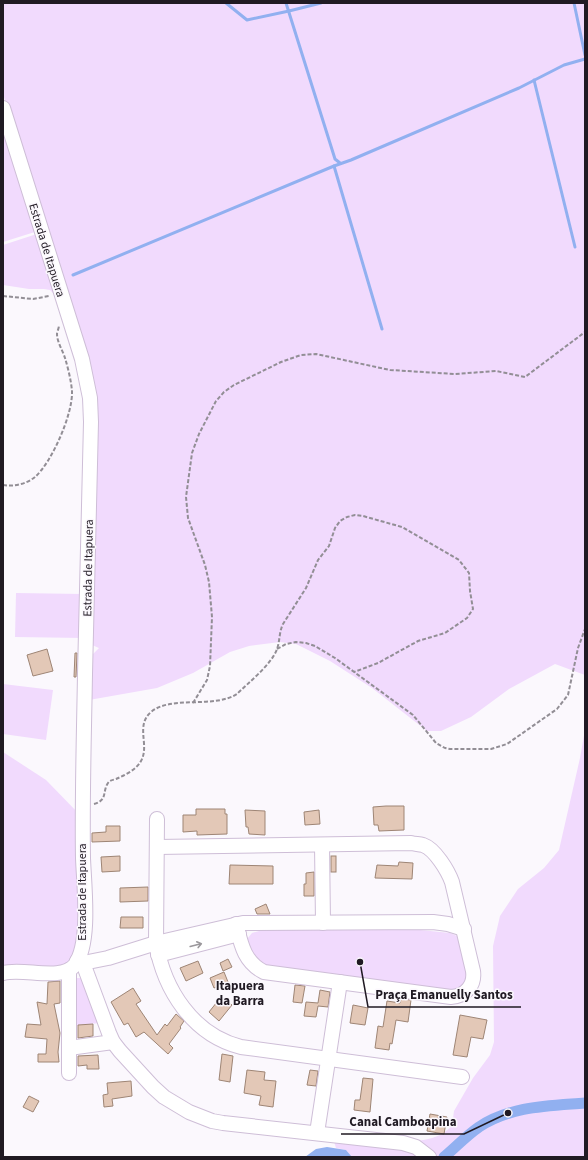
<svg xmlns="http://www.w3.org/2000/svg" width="588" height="1160" viewBox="0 0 588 1160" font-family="'Source Sans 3',sans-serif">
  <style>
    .green { fill: #f1dafd }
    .water { fill: #91b0f0 }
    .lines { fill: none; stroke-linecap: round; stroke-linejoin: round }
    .stream { stroke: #91b0f0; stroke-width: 3 }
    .canal { stroke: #91b0f0; stroke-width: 11 }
    .building { fill: #e3c8b7; stroke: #9e8575 }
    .minor-casing { stroke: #cebed7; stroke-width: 16 }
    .path { stroke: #928e95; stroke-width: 2; stroke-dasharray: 4 2; stroke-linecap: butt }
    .minor { stroke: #fff; stroke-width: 14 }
    .oneway { stroke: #9b989c }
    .labels { text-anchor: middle; stroke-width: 3; stroke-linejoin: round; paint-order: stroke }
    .street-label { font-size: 12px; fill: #201a23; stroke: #fbf8fd }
    .neighbourhood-label { font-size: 13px; font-weight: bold; fill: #201a23; stroke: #fbf8fd }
    .leader { fill: none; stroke: #201a23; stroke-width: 1.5 }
    .callout-dot { fill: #201a23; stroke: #fbf8fd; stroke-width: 1.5 }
    .callout-label { font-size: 13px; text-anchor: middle; font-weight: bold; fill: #201a23; stroke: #fbf8fd; stroke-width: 3; stroke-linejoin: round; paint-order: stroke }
  </style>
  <rect width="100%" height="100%" fill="#fbf8fd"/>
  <!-- green -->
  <g class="green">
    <polygon points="3,3 585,3 585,675 555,664 509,689 471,717 441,731 427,731 372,688 330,661 296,644 280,642 249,646 230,652 193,673 157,688 89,700 90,657 99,648 101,649 90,644 87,437 82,376 57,297 50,290 44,289 29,289 3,285 3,245 46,231 3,94"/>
    <polygon points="8,136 38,231 3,242 3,137"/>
    <polygon points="16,593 83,594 83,638 15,637"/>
    <polygon points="3,684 53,690 46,740 3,734"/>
    <path d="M585,730V1157H352L346,1150L336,1148L331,1132C363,1136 410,1149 440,1135C444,1133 448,1129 452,1126L454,1111L473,1078L490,1055L494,1042L493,946L500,916L518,889L544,868L559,850L580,758Z"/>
    <polygon points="3,752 46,780 80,815 80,930 76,952 66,967 3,970"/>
    <polygon points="401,928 450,933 457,936 469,978 457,993 265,968 256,963 247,939 252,933 266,929"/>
    <polygon points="76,978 83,978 100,1023 71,1026"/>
  </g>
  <!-- water -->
  <polygon class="water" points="327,1147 346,1150 352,1157 305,1157 316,1149"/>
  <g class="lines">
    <!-- stream -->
    <g class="stream">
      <polyline points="226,3 247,20 289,11 321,3"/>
      <polyline points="286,3 335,159 340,163"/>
      <polyline points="574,3 585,55"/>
      <polyline points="534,80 575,247"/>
      <polyline points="334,166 382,329"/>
      <polyline points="73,275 334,166 351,160 519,88 564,65 585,59"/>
    </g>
    <!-- canal -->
    <path class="canal" d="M444,1157C456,1147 466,1136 479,1127C511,1106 548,1106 585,1103"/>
  </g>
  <!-- building -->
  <g class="building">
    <polygon points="47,649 53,671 33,676 27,655"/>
    <polygon points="75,653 77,653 76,677 74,677"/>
    <polygon points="386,806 404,806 404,830 379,831 378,825 374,825 373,807"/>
    <polygon points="196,809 225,809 225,814 227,814 227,834 197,835 197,831 183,832 183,815 196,815"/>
    <polygon points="245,810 265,811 265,835 249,834 248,827 246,827"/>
    <polygon points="319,810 320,824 305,825 304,812"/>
    <polygon points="106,826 120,826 120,841 92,842 92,833 106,832"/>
    <polygon points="120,856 120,871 102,872 101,857"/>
    <rect x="331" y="856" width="5" height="16"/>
    <polygon points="399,862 413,863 412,879 375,878 377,865 398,866"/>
    <polygon points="230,865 273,866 273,884 229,884"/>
    <polygon points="314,872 314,896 304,896 304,884 306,884 306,873"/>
    <polygon points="148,887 148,901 120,902 120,888"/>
    <polygon points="266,904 270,914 257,914 255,909"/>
    <polygon points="121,917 143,917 143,928 120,928"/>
    <polygon points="228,959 232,967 223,971 220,963"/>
    <polygon points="198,961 203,973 186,981 180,968"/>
    <polygon points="224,972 228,982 214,988 210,978"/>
    <polygon points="60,981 60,1003 54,1004 60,1033 58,1052 59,1062 38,1062 38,1054 46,1054 47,1039 25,1037 27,1024 41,1025 37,1002 47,1004 48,982"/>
    <polygon points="295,985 305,986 302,1003 293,1002"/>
    <polygon points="133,988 141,1001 136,1004 157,1035 165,1024 167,1026 176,1014 184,1021 180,1027 181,1028 169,1044 173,1048 168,1054 144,1032 136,1037 128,1023 124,1025 111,1002"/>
    <polygon points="320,990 330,992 328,1007 318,1006 316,1017 304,1016 306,1002 318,1003"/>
    <polygon points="221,997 232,1005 219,1021 209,1012"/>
    <polygon points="401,999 411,1000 408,1022 396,1020 392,1044 390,1043 389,1050 375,1048 378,1026 383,1027 387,1001 400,1003"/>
    <polygon points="353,1005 368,1008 365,1025 350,1023"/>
    <polygon points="460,1015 487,1020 483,1039 471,1037 467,1057 453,1055"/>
    <polygon points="93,1024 93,1036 78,1038 78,1025"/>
    <polygon points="222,1054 233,1056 230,1082 219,1080"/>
    <polygon points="98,1055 99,1069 87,1069 87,1065 78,1066 78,1056"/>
    <polygon points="247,1070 265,1072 264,1080 276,1081 273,1107 259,1105 261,1096 244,1093"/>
    <polygon points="310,1070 318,1071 316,1086 307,1085"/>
    <polygon points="363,1078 373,1079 370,1112 354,1110 355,1100 360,1100"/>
    <polygon points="131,1081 132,1096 112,1099 113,1106 104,1107 103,1095 108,1094 107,1083"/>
    <polygon points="29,1096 39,1101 33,1112 23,1107"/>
    <polygon points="430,1114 447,1117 444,1134 427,1131"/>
  </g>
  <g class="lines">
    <defs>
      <g id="minor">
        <path d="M3,108L82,359L90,398L91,422C89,506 87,590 85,674C84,735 82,796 83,858C84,886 91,942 75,965C61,982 23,967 3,973"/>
        <path d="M157,819L156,943C164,990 193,1035 241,1047L462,1077"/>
        <polyline points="322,845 323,923"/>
        <path d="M157,847L411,843C415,844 419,844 423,845C435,849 448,871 452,882L473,971C475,985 466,996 451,997L264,972C244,962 241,944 236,924"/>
        <polyline points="158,955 239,934"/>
        <polyline points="77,961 83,963 108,958 156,943 243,923 433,922 448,924 464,929"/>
        <polyline points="83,963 109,1033 113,1042 120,1051 153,1087 164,1097 189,1112 212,1121 223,1123 403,1143 416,1147 429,1157"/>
        <polyline points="69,1048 113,1042"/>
        <polyline points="69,1073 69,970"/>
        <polyline points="317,1133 340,982"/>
      </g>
    </defs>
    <!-- minor casing -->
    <use href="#minor" class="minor-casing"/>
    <!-- path -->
    <g class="path">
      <polyline points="3,296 33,299 49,296"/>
      <path d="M3,485C14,487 26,484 35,477C52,462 73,414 72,391C71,380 68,368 65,358C63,351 57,342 57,334C57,332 59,328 59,325"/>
      <polyline points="277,649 286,644 296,642 306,643 315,646 335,658 413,715 436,743 445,748 450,749 491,749 507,744 557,709 568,695 578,648 585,629"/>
      <polyline points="193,703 207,680 210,666 212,617 209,582 205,565 188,518 186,497 192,453 199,434 216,401 224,392 234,385 281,362 301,355 316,354 390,370 455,374 496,371 525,377 585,332"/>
      <path d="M94,804C108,800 102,792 108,783C110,780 113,780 116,779C125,775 136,770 141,761C150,745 135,726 151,712C171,695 213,709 237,694C248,683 272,664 277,649C280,641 279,632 283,624L306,588L318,560L329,546L335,528L340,521L347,517L355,515L363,516L402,527L459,560L469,573L470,591L473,609L467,618L445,633L418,641L378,663L354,672"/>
    </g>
    <!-- minor -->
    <use href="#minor" class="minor"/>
  </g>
  <!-- one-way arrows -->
  <defs><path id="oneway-shaft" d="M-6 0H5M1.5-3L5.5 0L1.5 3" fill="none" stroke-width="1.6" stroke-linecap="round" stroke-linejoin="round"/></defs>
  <use class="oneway" href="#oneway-shaft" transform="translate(196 945) rotate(-14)"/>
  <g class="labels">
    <!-- street labels -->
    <g class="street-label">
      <text transform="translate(47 250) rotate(73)" y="4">Estrada de Itapuera</text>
      <text transform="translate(88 568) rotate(-89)" y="4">Estrada de Itapuera</text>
      <text transform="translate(82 892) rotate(-90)" y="4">Estrada de Itapuera</text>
    </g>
    <!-- neighbourhood labels -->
    <g class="neighbourhood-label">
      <text x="240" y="990">Itapuera<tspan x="240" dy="15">da Barra</tspan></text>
    </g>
  </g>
  <!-- callouts -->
  <path class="leader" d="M360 962L368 1007H521M508 1113L464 1134H341"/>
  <g class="callout-dot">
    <circle cx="360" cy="962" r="4"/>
    <circle cx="508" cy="1113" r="4"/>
  </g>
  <g class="callout-label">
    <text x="444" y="999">Praça Emanuelly Santos</text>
    <text x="403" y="1126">Canal Camboapina</text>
  </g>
  <!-- border -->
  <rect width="588" height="1160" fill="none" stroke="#201a23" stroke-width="8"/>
</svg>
